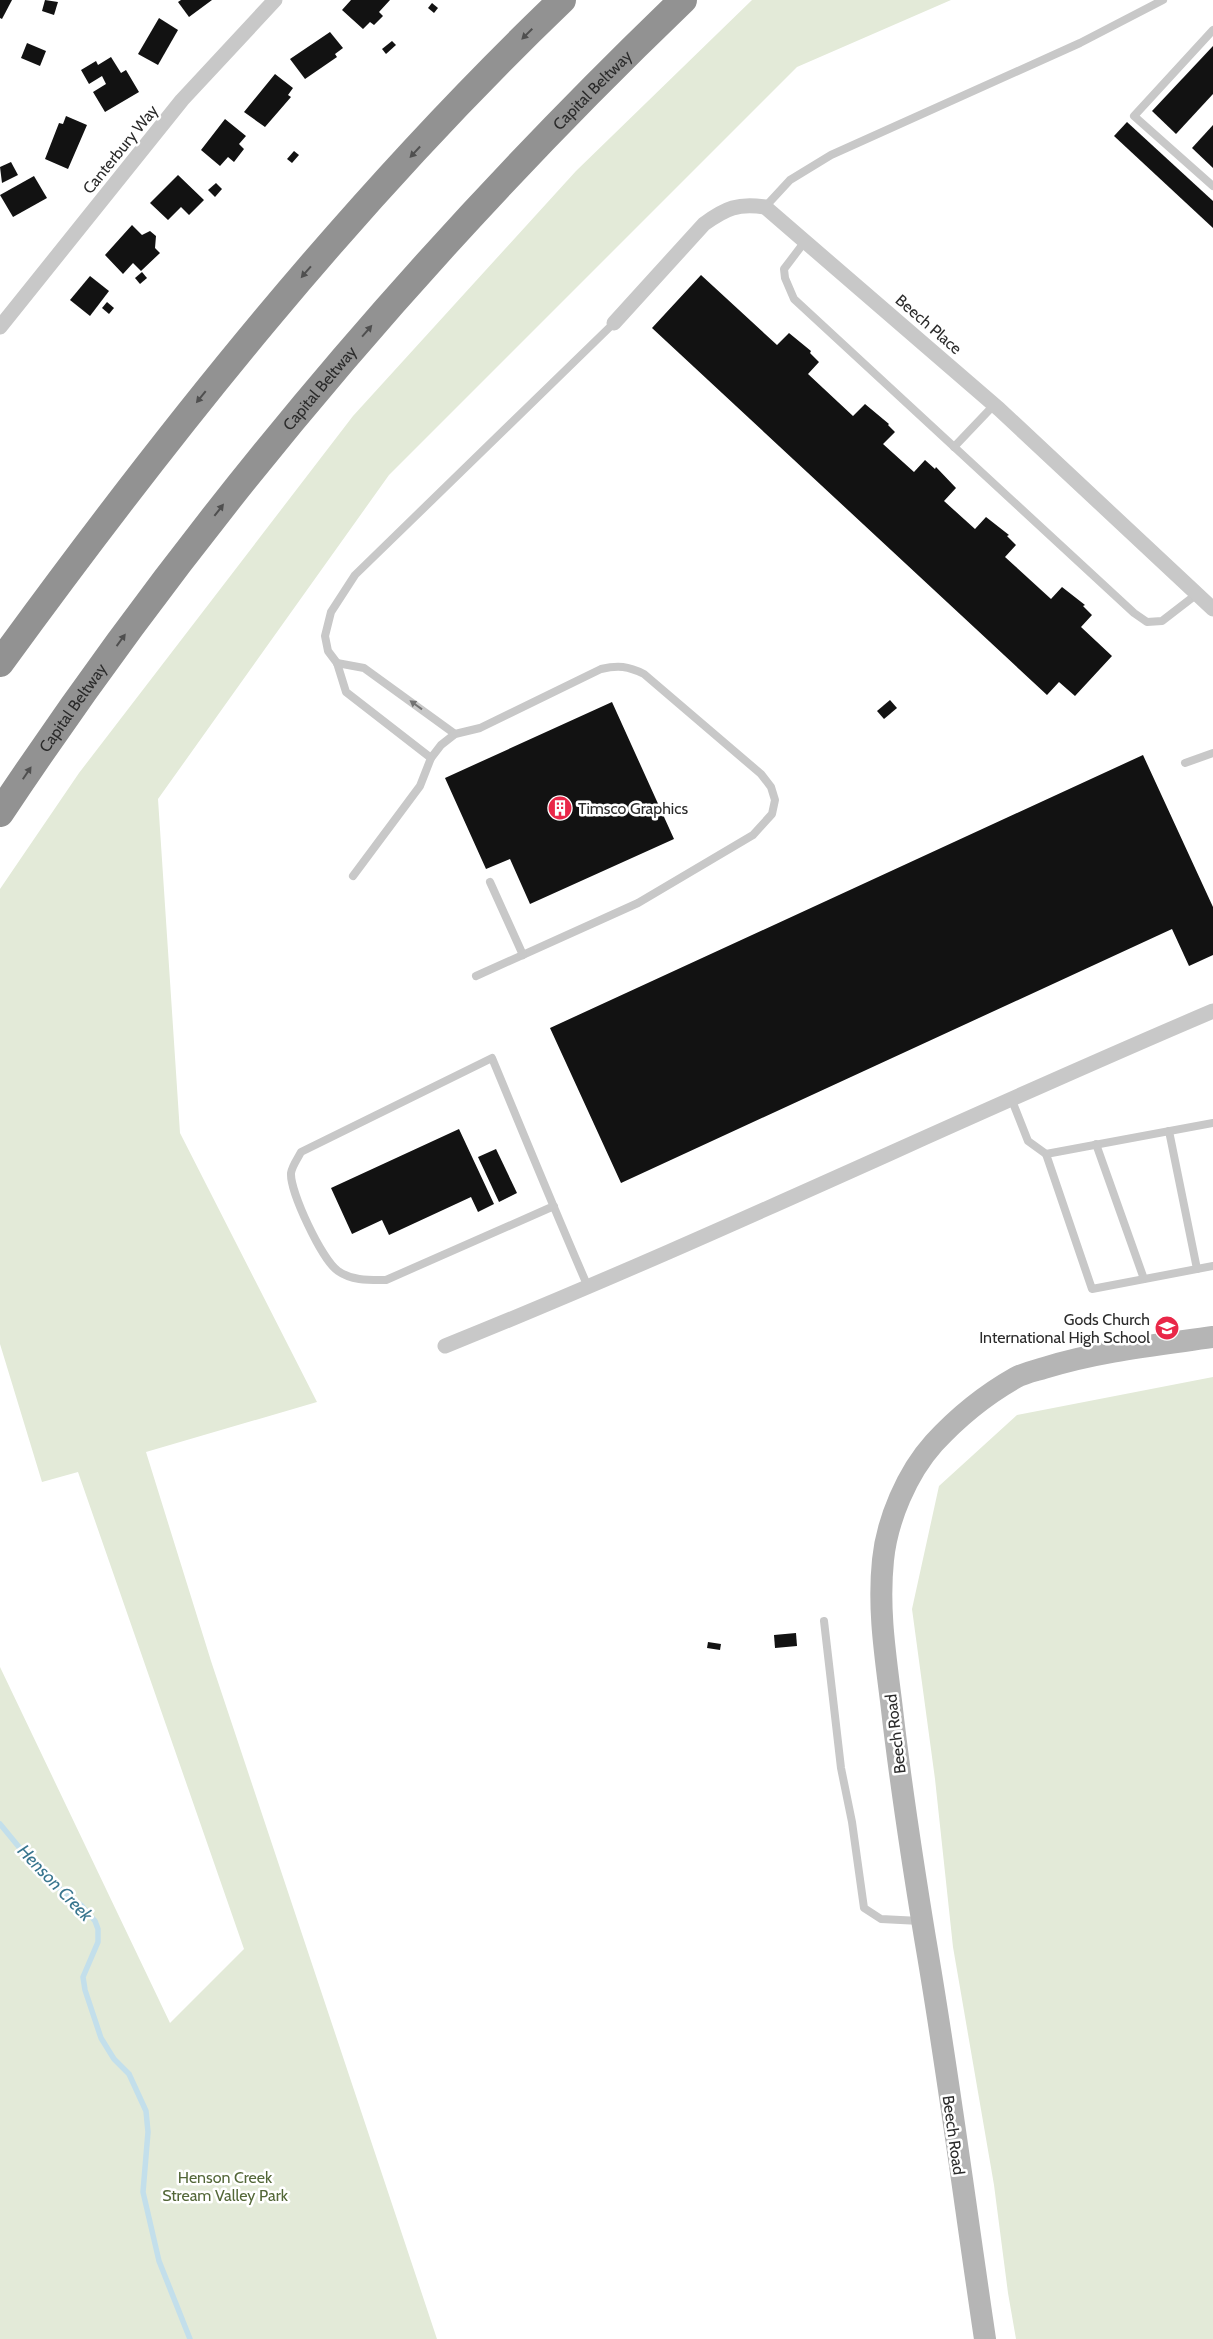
<svg xmlns="http://www.w3.org/2000/svg" width="1213" height="2339" viewBox="0 0 1213 2339" font-family="Cabin,sans-serif">
  <style>
    .green { fill: #e3ead8 }
    .lines { fill: none; stroke-linecap: round; stroke-linejoin: round }
    .stream { stroke: #c3dfeb; stroke-width: 5.5 }
    .building { fill: #121212 }
    .lane { stroke: #c8c8c8; stroke-width: 8 }
    .street { stroke: #c8c8c8; stroke-width: 15 }
    .secondary { stroke: #b5b5b5; stroke-width: 22 }
    .highway { stroke: #929292; stroke-width: 28 }
    .oneway { fill: #4f4f4f }
    .oneway2 { fill: #727272 }
    .labels { text-anchor: middle; stroke-width: 5; stroke-linejoin: round; paint-order: stroke }
    .street-label { font-size: 16px; fill: #2b2b2b; stroke: #fff }
    .poi-label { font-size: 16px; fill: #2b2b2b; stroke: #fff; text-anchor: start }
    .park-label { font-size: 16px; fill: #536738; stroke: #fff }
    .water-label { font-size: 18px; font-style: italic; fill: #38758e; stroke: #fff }
  </style>
  <rect width="100%" height="100%" fill="#fff"/>
  <!-- green -->
  <g class="green">
    <polygon points="752,0 951,0 797,67 389,475 158,799 180,1133 317,1402 146,1452 211,1661 437,2339 0,2339 0,1667 170,2023 244,1949 78,1472 42,1482 0,1344 0,889 79,773 353,416 576,171"/>
    <polygon points="1213,1377 1213,2339 1016,2339 1008,2293 994,2185 953,1947 935,1779 912,1609 939,1486 1017,1415"/>
  </g>
  <g class="lines">
    <!-- stream -->
    <polyline class="stream" points="0,1824 42,1875 82,1906 95,1921 98,1929 98,1942 83,1977 85,1990 101,2038 114,2059 129,2074 146,2111 148,2132 143,2192 159,2261 190,2339"/>
  </g>
  <!-- building -->
  <g class="building">
    <polygon points="0,0 12,0 2,19 0,18"/>
    <polygon points="45,0 58,2 54,15 42,11"/>
    <polygon points="181,0 212,0 189,17 178,2"/>
    <polygon points="351,0 390,0 379,12 383,16 374,25 370,22 363,29 342,10"/>
    <polygon points="432,3 438,8 434,13 428,8"/>
    <polygon points="159,18 178,30 158,65 138,54"/>
    <polygon points="330,32 343,48 335,54 337,57 305,79 290,59"/>
    <polygon points="392,41 396,45 386,54 382,49"/>
    <polygon points="27,43 46,51 40,66 21,58"/>
    <polygon points="1213,46 1213,94 1176,134 1152,111"/>
    <polygon points="111,57 121,73 126,70 139,92 105,112 93,92 106,84 102,76 89,84 81,70 96,61 98,65"/>
    <polygon points="275,74 293,88 288,95 291,97 265,127 244,112"/>
    <polygon points="66,116 87,125 68,169 45,159 59,123 63,124"/>
    <polygon points="225,119 246,136 239,144 244,149 234,162 228,157 220,166 201,150"/>
    <polygon points="1127,122 1213,201 1213,228 1114,136"/>
    <polygon points="1213,125 1213,168 1192,148"/>
    <polygon points="294,151 299,155 292,163 287,159"/>
    <polygon points="11,162 18,175 2,183 0,167"/>
    <polygon points="178,175 204,200 189,215 181,207 168,220 150,203"/>
    <polygon points="34,176 47,198 13,217 0,195"/>
    <polygon points="216,183 222,189 215,197 208,190"/>
    <polygon points="132,225 142,235 150,231 156,236 155,248 160,253 141,271 133,263 123,274 105,255"/>
    <polygon points="142,272 147,278 140,284 135,278"/>
    <polygon points="701,275 777,345 789,333 811,351 810,353 819,362 808,374 853,416 865,404 889,424 888,425 895,432 883,444 914,472 925,460 935,469 936,467 956,488 944,501 975,529 986,517 1009,535 1007,536 1016,545 1005,557 1051,599 1062,587 1085,605 1083,606 1092,615 1081,627 1112,656 1075,696 1059,682 1047,695 652,328"/>
    <polygon points="90,276 109,291 90,316 70,300"/>
    <polygon points="107,302 114,308 109,314 102,308"/>
    <polygon points="890,700 897,708 884,719 877,711"/>
    <polygon points="612,702 674,839 530,904 510,859 486,869 445,778"/>
    <polygon points="1143,755 1213,907 1213,955 1189,966 1172,929 621,1183 550,1028"/>
    <polygon points="459,1129 494,1204 478,1212 471,1197 389,1235 382,1220 352,1234 331,1188"/>
    <polygon points="496,1149 517,1193 499,1202 478,1157"/>
    <polygon points="796,1633 797,1646 775,1648 774,1635"/>
    <polygon points="708,1642 721,1644 720,1650 707,1648"/>
  </g>
  <g class="lines">
    <!-- lane -->
    <g class="lane">
      <polyline points="1213,30 1134,116 1213,186"/>
      <polyline points="765,207 790,180 831,155 1080,43 1163,0"/>
      <polyline points="806,240 784,269 785,278 794,299 1134,613 1147,622 1162,621 1197,594"/>
      <polyline points="954,447 994,405"/>
      <polyline points="337,663 364,668 455,734"/>
      <polyline points="431,758 346,692 337,663 328,651 325,636 331,612 355,575 614,323"/>
      <polyline points="1185,763 1213,753"/>
      <path d="M353,876L420,786L431,758L441,745L455,734L480,728L601,669C618,665 628,666 644,674L761,774L771,787L775,800L772,814L753,835L638,903L476,976"/>
      <polyline points="490,882 523,955"/>
      <polyline points="1011,1098 1028,1141 1046,1154"/>
      <polyline points="1213,1123 1046,1154 1092,1289 1213,1266"/>
      <polyline points="1169,1131 1197,1269"/>
      <polyline points="1096,1144 1144,1279"/>
      <path d="M554,1206L386,1280C370,1280 352,1281 338,1271C322,1260 290,1192 291,1173C292,1166 298,1158 301,1152L492,1058C524,1135 555,1211 588,1287"/>
      <polyline points="824,1621 841,1768 852,1822 864,1908 881,1919 920,1921"/>
    </g>
    <!-- street -->
    <g class="street">
      <path d="M614,323L704,224C726,208 738,203 765,207L999,409L1213,609"/>
      <polyline points="0,327 182,100 275,0"/>
      <path d="M445,1346C704,1242 956,1120 1213,1011"/>
    </g>
    <!-- secondary -->
    <path class="secondary" d="M985,2339C965,2205 948,2071 925,1938C912,1859 900,1780 891,1701C885,1653 878,1608 883,1560C887,1520 907,1473 934,1443C957,1418 985,1395 1015,1378C1024,1373 1034,1371 1044,1368C1098,1351 1157,1345 1213,1337"/>
    <!-- highway -->
    <g class="highway">
      <path d="M0,663C171,428 352,201 562,0"/>
      <path id="s1" d="M0,813C197,517 427,246 683,0"/>
    </g>
  </g>
  <!-- one-way arrows -->
  <defs><path id="oneway-solid" d="M-6-.8H1V-3.2L6.5 0L1 3.2V.8H-6Z" transform="scale(1.25)"/></defs>
  <g class="oneway">
    <use href="#oneway-solid" transform="translate(527 34) rotate(135)"/>
    <use href="#oneway-solid" transform="translate(415 152) rotate(133)"/>
    <use href="#oneway-solid" transform="translate(306 272) rotate(131)"/>
    <use href="#oneway-solid" transform="translate(367 331) rotate(-49)"/>
    <use href="#oneway-solid" transform="translate(201 397) rotate(129)"/>
    <use href="#oneway-solid" transform="translate(219 510) rotate(-52)"/>
    <use href="#oneway-solid" transform="translate(121 640) rotate(-54)"/>
    <use href="#oneway-solid" transform="translate(27 773) rotate(-56)"/>
  </g>
  <use class="oneway2" href="#oneway-solid" transform="translate(416 705) rotate(-144)"/>
  <!-- icons -->
  <defs>
    <symbol id="building-disc" viewBox="-11 -11 22 22"><circle r="9.5" fill="#e92748" stroke="#fff"/><path d="M-4-6H4V6H1V3H-1V6H-4ZM-2.5-4.3h1.7v1.8h-1.7ZM.8-4.3h1.7v1.8H.8ZM-2.5-1h1.7V.8h-1.7ZM.8-1h1.7V.8H.8Z" fill="#fff"/></symbol>
    <symbol id="school-disc" viewBox="-11 -11 22 22"><circle r="9.5" fill="#e92748" stroke="#fff"/><path d="M0-5L7-2L0 1L-7-2ZM-4 1L0 2.5L4 1V4Q0 6-4 4Z" fill="#fff"/></symbol>
  </defs>
  <g fill-rule="evenodd">
    <use href="#building-disc" x="546" y="794" width="28" height="28"/>
    <use href="#school-disc" x="1153" y="1314" width="28" height="28"/>
  </g>
  <g class="labels">
    <!-- street labels -->
    <g class="street-label">
      <text dy="6" stroke="none"><textPath href="#s1" startOffset="936">Capital Beltway</textPath></text>
      <text transform="translate(120 149) rotate(-51)" y="6">Canterbury Way</text>
      <text transform="translate(929 324) rotate(41)" y="6">Beech Place</text>
      <text dy="6" stroke="none"><textPath href="#s1" startOffset="532">Capital Beltway</textPath></text>
      <text dy="6" stroke="none"><textPath href="#s1" startOffset="128">Capital Beltway</textPath></text>
      <text transform="translate(895 1734) rotate(-97)" y="6">Beech Road</text>
      <text transform="translate(954 2135) rotate(82)" y="6">Beech Road</text>
    </g>
    <!-- poi labels -->
    <g class="poi-label">
      <text x="578" y="814">Timsco Graphics</text>
      <text x="1150" y="1325" text-anchor="end">Gods Church<tspan x="1150" dy="18">International High School</tspan></text>
    </g>
    <!-- park labels -->
    <g class="park-label">
      <text x="225" y="2183">Henson Creek<tspan x="225" dy="18">Stream Valley Park</tspan></text>
    </g>
    <!-- water labels -->
    <g class="water-label">
      <text transform="translate(55 1883) rotate(46)" y="6">Henson Creek</text>
    </g>
  </g>
</svg>
